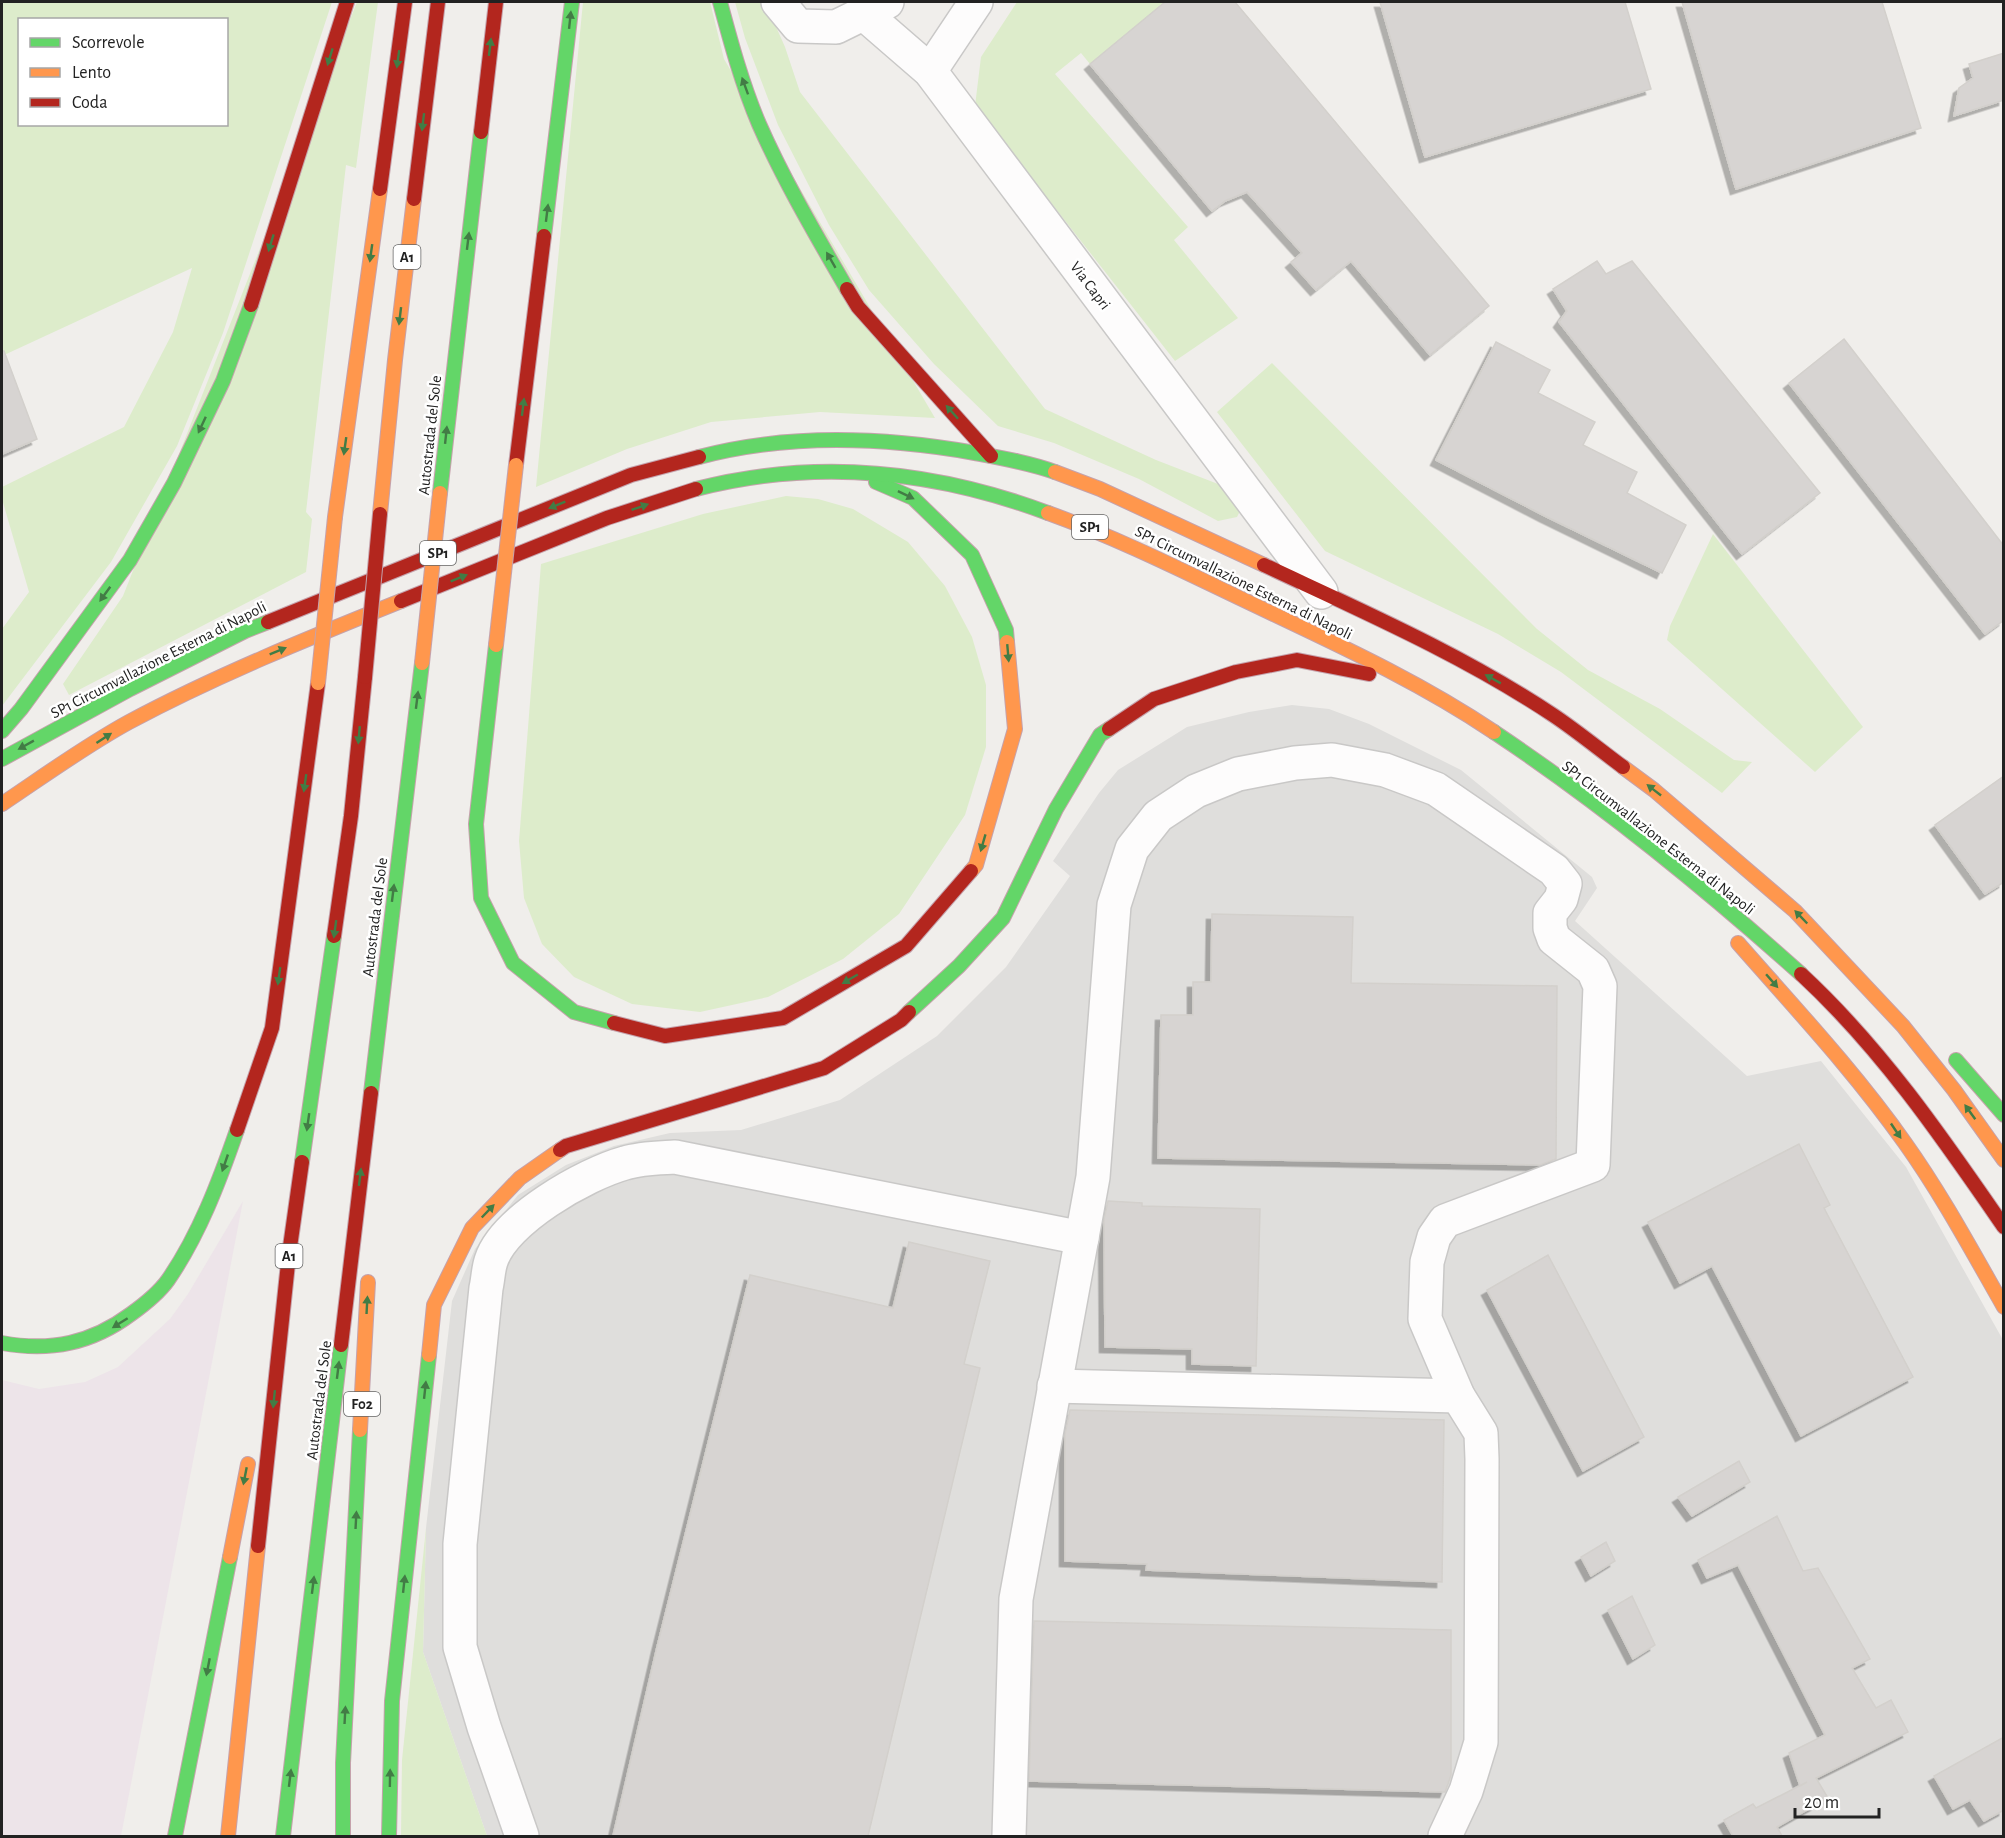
<svg xmlns="http://www.w3.org/2000/svg" width="2005" height="1838" viewBox="0 0 2005 1838" font-family="'Alegreya Sans',sans-serif">
  <style>
    .residential { fill: #dfdedc }
    .industrial { fill: #ede4e9 }
    .grass { fill: #ddeccb; fill-rule: evenodd }
    .building { fill: #d7d4d2; stroke: #d3d0cc; stroke-width: 1.5; filter: url(#shadow) }
    .lines { fill: none; stroke-linecap: round; stroke-linejoin: round }
    .street-casing { stroke: #c9c8c7; stroke-width: 36 }
    .fast-casing { stroke: #c5a2ac; stroke-width: 16 }
    .slow-casing { stroke: #c5a2ac; stroke-width: 16 }
    .jam-casing { stroke: #c5a2ac; stroke-width: 16 }
    .street { stroke: #fdfcfc; stroke-width: 33 }
    .fast { stroke: #63d668; stroke-width: 14 }
    .slow { stroke: #ff974d; stroke-width: 14 }
    .jam { stroke: #b3261e; stroke-width: 14 }
    .slow-bridge-casing { stroke: #c5a2ac; stroke-width: 16; stroke-linecap: butt }
    .jam-bridge-casing { stroke: #c5a2ac; stroke-width: 16; stroke-linecap: butt }
    .slow-bridge { stroke: #ff974d; stroke-width: 14 }
    .jam-bridge { stroke: #b3261e; stroke-width: 14 }
    .oneway { fill: #427c45 }
    .labels { text-anchor: middle; stroke-width: 5; stroke-linejoin: round; paint-order: stroke }
    .shield { fill: #fff; stroke: #646464; stroke-width: 1.5 }
    .shield-label { font-size: 15px; font-weight: bold; fill: #222 }
    .street-label { font-size: 16px; fill: #222; stroke: #fff }
  </style>
  <defs>
    <filter id="shadow"><feDropShadow dx="-5.5" dy="5.5" stdDeviation="0" flood-color="#0004"/></filter>
  </defs>
  <rect width="100%" height="100%" fill="#f0eeeb"/>
  <!-- residential -->
  <polygon class="residential" points="1292,705 1329,709 1369,724 1461,770 1592,877 1597,888 1575,921 1747,1076 1821,1061 1906,1167 2003,1340 2003,1836 487,1836 423,1652 426,1528 452,1301 475,1249 518,1195 566,1165 614,1146 670,1133 741,1130 840,1100 937,1036 1006,967 1070,876 1053,861 1099,793 1118,770 1187,727 1249,712"/>
  <!-- industrial -->
  <polygon class="industrial" points="243,1201 121,1836 2,1836 2,1380 39,1389 85,1382 118,1367 170,1319 188,1294"/>
  <!-- grass -->
  <g class="grass">
    <path d="M2,2H332L223,333L177,446L111,562L2,706V629L29,592L2,499V487L124,427L173,332L192,268L2,356ZM20,20H226V124H20Z"/>
    <polygon points="357,2 378,2 356,168 346,165 306,512 312,519 306,572 69,695 63,684 123,596"/>
    <polygon points="583,2 710,2 724,59 935,418 820,412 711,422 627,449 536,487"/>
    <polygon points="735,2 765,2 785,47 800,92 1045,409 1156,460 1231,489 1242,507 1237,517 1218,521 1139,479 1054,443 998,426 934,364 869,290 829,225 778,125 745,38"/>
    <polygon points="1017,2 1165,2 1090,64 1081,53 1055,74 1188,227 1174,240 1238,318 1175,361 975,106 981,57"/>
    <polygon points="1272,363 1537,629 1588,670 1660,709 1734,760 1752,762 1722,793 1561,672 1498,634 1325,551 1217,412"/>
    <polygon points="786,496 818,499 853,509 908,542 945,586 972,637 986,685 986,747 965,815 899,914 843,959 768,997 700,1012 632,1004 574,977 542,944 524,898 519,841 541,564 703,514"/>
    <polygon points="1713,534 1863,727 1815,772 1667,640 1670,626"/>
    <polygon points="426,1528 423,1652 487,1836 401,1836 402,1760"/>
  </g>
  <!-- building -->
  <g class="building">
    <polygon points="1165,2 1235,2 1489,306 1430,355 1351,261 1316,290 1291,262 1302,253 1247,192 1225,201 1212,211 1090,64"/>
    <polygon points="1380,2 1625,2 1651,89 1425,157"/>
    <polygon points="1682,2 1882,2 1921,128 1736,189"/>
    <polygon points="2004,53 2004,100 1954,116 1959,88 1973,78 1969,64"/>
    <polygon points="1597,261 1606,274 1632,261 1820,493 1742,554 1559,322 1567,311 1553,289"/>
    <polygon points="1844,339 2004,546 2004,620 1985,634 1789,383"/>
    <polygon points="1496,342 1550,370 1538,393 1595,422 1583,445 1637,472 1627,493 1686,525 1662,573 1545,516 1436,460"/>
    <polygon points="2,351 4,351 37,439 2,454"/>
    <polygon points="2004,776 2004,882 1985,894 1935,825"/>
    <polygon points="1212,914 1353,917 1351,983 1557,986 1556,1159 1540,1165 1158,1158 1161,1015 1193,1015 1193,982 1211,982"/>
    <polygon points="1799,1144 1830,1205 1824,1208 1913,1377 1801,1436 1712,1266 1680,1283 1648,1222"/>
    <polygon points="1108,1201 1142,1203 1142,1206 1260,1209 1256,1366 1192,1364 1192,1349 1105,1347 1104,1219"/>
    <polygon points="909,1242 990,1261 964,1364 980,1368 868,1836 613,1836 657,1647 750,1275 893,1308"/>
    <polygon points="1548,1255 1644,1437 1583,1471 1487,1290"/>
    <polygon points="1070,1410 1444,1420 1442,1582 1146,1570 1147,1564 1065,1561 1065,1434"/>
    <polygon points="1739,1461 1750,1482 1692,1516 1678,1497"/>
    <polygon points="1777,1516 1803,1571 1818,1568 1870,1659 1852,1668 1876,1708 1891,1700 1908,1732 1816,1778 1828,1798 1777,1827 1782,1836 1733,1836 1724,1820 1753,1804 1756,1808 1807,1782 1800,1786 1789,1753 1825,1735 1738,1565 1707,1578 1698,1560"/>
    <polygon points="1606,1542 1615,1561 1591,1576 1581,1557"/>
    <polygon points="1632,1596 1655,1645 1633,1659 1608,1610"/>
    <polygon points="1034,1621 1451,1630 1451,1775 1448,1784 1445,1792 1029,1781"/>
    <polygon points="2004,1737 2004,1810 1984,1821 1970,1800 1953,1809 1934,1776"/>
  </g>
  <g class="lines">
    <defs>
      <g id="street">
        <polyline points="778,2 798,26 836,27 887,2"/>
        <polyline points="863,13 930,71 1321,592"/>
        <polyline points="930,71 976,2"/>
        <polyline points="1054,1386 1458,1396"/>
        <path d="M522,1836L484,1727L460,1647V1544L486,1288C488,1280 488,1270 491,1261C504,1220 585,1174 625,1163C641,1158 659,1158 675,1157L1082,1238"/>
        <polyline points="1009,1836 1016,1599 1093,1177 1114,905 1132,849 1158,816 1196,791 1238,774 1295,763 1332,760 1385,770 1436,789 1554,870 1565,884 1561,899 1550,913 1550,928 1554,939 1593,970 1600,986 1593,1165 1445,1221 1434,1237 1427,1262 1425,1319 1458,1396 1481,1433 1482,1459 1481,1742 1466,1791 1445,1836"/>
      </g>
      <g id="fast">
        <path d="M720,2C731,43 742,84 759,124C784,181 816,235 847,289"/>
        <polyline points="544,236 572,2"/>
        <path d="M699,457C789,433 884,437 975,453C1002,458 1030,463 1055,472"/>
        <polyline points="876,482 913,498 972,555 1006,630 1007,642"/>
        <path d="M696,489C816,458 933,470 1048,513"/>
        <polyline points="440,493 481,132"/>
        <polyline points="496,645 476,824 481,898 513,963 574,1012 614,1023"/>
        <polyline points="2,731 21,709 130,560 174,483 223,381 251,305"/>
        <path d="M1494,732C1602,804 1704,887 1801,974"/>
        <polyline points="2,759 130,689 245,631 268,622"/>
        <polyline points="909,1012 959,966 1003,918 1056,809 1100,735 1109,729"/>
        <polyline points="1956,1060 2004,1115"/>
        <polyline points="371,1093 422,663"/>
        <polyline points="302,1162 334,936"/>
        <path d="M2,1343C51,1352 92,1343 131,1314C145,1304 158,1294 168,1280C199,1235 219,1182 237,1130"/>
        <polyline points="175,1836 230,1557"/>
        <polyline points="283,1836 341,1345"/>
        <polyline points="343,1836 343,1763 360,1430"/>
        <polyline points="389,1836 392,1701 429,1355"/>
      </g>
      <g id="slow">
        <polyline points="1055,472 1100,489 1264,565"/>
        <path d="M1048,513C1123,540 1193,576 1265,610C1343,647 1421,683 1494,732"/>
        <polyline points="380,514 395,360 414,199"/>
        <polyline points="335,517 380,189"/>
        <polyline points="1623,767 1654,790 1795,911 1903,1026 1954,1090 2004,1160"/>
        <path d="M2,804C44,776 85,746 129,722C217,675 309,638 401,601"/>
        <polyline points="971,871 976,865 1015,729 1007,642"/>
        <path d="M1738,943C1795,1008 1855,1072 1905,1143C1942,1195 1972,1251 2004,1307"/>
        <polyline points="429,1355 434,1305 472,1228 520,1178 560,1150"/>
        <polyline points="360,1430 368,1282"/>
        <polyline points="230,1557 248,1464"/>
        <polyline points="228,1836 258,1546"/>
      </g>
      <g id="jam">
        <polyline points="481,132 496,2"/>
        <polyline points="380,189 405,2"/>
        <polyline points="414,199 438,2"/>
        <polyline points="847,289 858,307 991,456"/>
        <polyline points="251,305 347,2"/>
        <polyline points="516,465 544,236"/>
        <path d="M1264,565C1362,611 1463,655 1553,715C1577,731 1600,750 1623,767"/>
        <polyline points="401,601 607,518 696,489"/>
        <polyline points="268,622 631,475 699,457"/>
        <polyline points="1109,729 1154,699 1236,672 1297,660 1369,674"/>
        <polyline points="334,936 351,816 365,677"/>
        <path d="M1801,974C1881,1048 1942,1137 2004,1227"/>
        <polyline points="614,1023 665,1036 783,1018 906,946 971,871"/>
        <polyline points="237,1130 272,1028 318,683"/>
        <polyline points="560,1150 566,1146 824,1068 901,1020 909,1012"/>
        <polyline points="341,1345 371,1093"/>
        <polyline points="258,1546 289,1254 302,1162"/>
      </g>
    </defs>
    <!-- street casing -->
    <use href="#street" class="street-casing"/>
    <!-- fast casing -->
    <use href="#fast" class="fast-casing"/>
    <!-- slow casing -->
    <use href="#slow" class="slow-casing"/>
    <!-- jam casing -->
    <use href="#jam" class="jam-casing"/>
    <!-- street -->
    <use href="#street" class="street"/>
    <!-- fast -->
    <use href="#fast" class="fast"/>
    <!-- slow -->
    <use href="#slow" class="slow"/>
    <!-- jam -->
    <use href="#jam" class="jam"/>
    <defs>
      <g id="slow-bridge">
        <polyline points="496,645 516,465"/>
        <polyline points="422,663 440,493"/>
        <polyline points="318,683 335,517"/>
      </g>
      <polyline id="jam-bridge" points="365,677 380,514"/>
    </defs>
    <!-- slow-bridge casing -->
    <use href="#slow-bridge" class="slow-bridge-casing"/>
    <!-- jam-bridge casing -->
    <use href="#jam-bridge" class="jam-bridge-casing"/>
    <!-- slow-bridge -->
    <use href="#slow-bridge" class="slow-bridge"/>
    <!-- jam-bridge -->
    <use href="#jam-bridge" class="jam-bridge"/>
  </g>
  <!-- one-way arrows -->
  <defs><path id="oneway-solid" d="M-6-.8H1V-3.2L6.5 0L1 3.2V.8H-6Z" transform="scale(1.5)"/></defs>
  <g class="oneway">
    <use href="#oneway-solid" transform="translate(570 20) rotate(-84)"/>
    <use href="#oneway-solid" transform="translate(490 47) rotate(-83)"/>
    <use href="#oneway-solid" transform="translate(330 57) rotate(107)"/>
    <use href="#oneway-solid" transform="translate(398 59) rotate(98)"/>
    <use href="#oneway-solid" transform="translate(745 86) rotate(-110)"/>
    <use href="#oneway-solid" transform="translate(423 122) rotate(97)"/>
    <use href="#oneway-solid" transform="translate(547 213) rotate(-83)"/>
    <use href="#oneway-solid" transform="translate(468 241) rotate(-83)"/>
    <use href="#oneway-solid" transform="translate(271 243) rotate(107)"/>
    <use href="#oneway-solid" transform="translate(371 253) rotate(98)"/>
    <use href="#oneway-solid" transform="translate(831 260) rotate(-120)"/>
    <use href="#oneway-solid" transform="translate(400 316) rotate(97)"/>
    <use href="#oneway-solid" transform="translate(523 407) rotate(-83)"/>
    <use href="#oneway-solid" transform="translate(952 412) rotate(-132)"/>
    <use href="#oneway-solid" transform="translate(202 425) rotate(115)"/>
    <use href="#oneway-solid" transform="translate(446 435) rotate(-84)"/>
    <use href="#oneway-solid" transform="translate(345 446) rotate(98)"/>
    <use href="#oneway-solid" transform="translate(906 495) rotate(26)"/>
    <use href="#oneway-solid" transform="translate(557 505) rotate(158)"/>
    <use href="#oneway-solid" transform="translate(640 507) rotate(-19)"/>
    <use href="#oneway-solid" transform="translate(459 578) rotate(-22)"/>
    <use href="#oneway-solid" transform="translate(105 594) rotate(126)"/>
    <use href="#oneway-solid" transform="translate(278 651) rotate(-22)"/>
    <use href="#oneway-solid" transform="translate(1008 653) rotate(85)"/>
    <use href="#oneway-solid" transform="translate(1493 679) rotate(-151)"/>
    <use href="#oneway-solid" transform="translate(417 700) rotate(-83)"/>
    <use href="#oneway-solid" transform="translate(359 735) rotate(95)"/>
    <use href="#oneway-solid" transform="translate(104 738) rotate(-33)"/>
    <use href="#oneway-solid" transform="translate(26 745) rotate(151)"/>
    <use href="#oneway-solid" transform="translate(305 783) rotate(98)"/>
    <use href="#oneway-solid" transform="translate(1654 790) rotate(-142)"/>
    <use href="#oneway-solid" transform="translate(983 843) rotate(106)"/>
    <use href="#oneway-solid" transform="translate(393 893) rotate(-83)"/>
    <use href="#oneway-solid" transform="translate(1801 917) rotate(-134)"/>
    <use href="#oneway-solid" transform="translate(335 929) rotate(98)"/>
    <use href="#oneway-solid" transform="translate(279 976) rotate(98)"/>
    <use href="#oneway-solid" transform="translate(850 979) rotate(150)"/>
    <use href="#oneway-solid" transform="translate(1772 981) rotate(49)"/>
    <use href="#oneway-solid" transform="translate(1970 1112) rotate(-126)"/>
    <use href="#oneway-solid" transform="translate(308 1122) rotate(98)"/>
    <use href="#oneway-solid" transform="translate(1896 1131) rotate(56)"/>
    <use href="#oneway-solid" transform="translate(225 1163) rotate(109)"/>
    <use href="#oneway-solid" transform="translate(360 1177) rotate(-83)"/>
    <use href="#oneway-solid" transform="translate(488 1211) rotate(-46)"/>
    <use href="#oneway-solid" transform="translate(367 1305) rotate(-87)"/>
    <use href="#oneway-solid" transform="translate(120 1323) rotate(148)"/>
    <use href="#oneway-solid" transform="translate(338 1370) rotate(-83)"/>
    <use href="#oneway-solid" transform="translate(425 1390) rotate(-84)"/>
    <use href="#oneway-solid" transform="translate(274 1399) rotate(96)"/>
    <use href="#oneway-solid" transform="translate(245 1476) rotate(101)"/>
    <use href="#oneway-solid" transform="translate(356 1520) rotate(-87)"/>
    <use href="#oneway-solid" transform="translate(404 1584) rotate(-84)"/>
    <use href="#oneway-solid" transform="translate(313 1585) rotate(-83)"/>
    <use href="#oneway-solid" transform="translate(208 1667) rotate(101)"/>
    <use href="#oneway-solid" transform="translate(345 1715) rotate(-87)"/>
    <use href="#oneway-solid" transform="translate(290 1778) rotate(-83)"/>
    <use href="#oneway-solid" transform="translate(390 1778) rotate(-89)"/>
  </g>
  <g class="labels">
    <!-- shield labels -->
    <g class="shield">
      <rect x="393.5" y="245" width="27" height="24" rx="4.5"/>
      <rect x="1072" y="515" width="36" height="24" rx="4.5"/>
      <rect x="420" y="541" width="36" height="24" rx="4.5"/>
      <rect x="275.5" y="1244" width="27" height="24" rx="4.5"/>
      <rect x="344" y="1392" width="36" height="24" rx="4.5"/>
    </g>
    <g class="shield-label">
      <text x="407" y="262">A1</text>
      <text x="1090" y="532">SP1</text>
      <text x="438" y="558">SP1</text>
      <text x="289" y="1261">A1</text>
      <text x="362" y="1409">F02</text>
    </g>
    <!-- street labels -->
    <g class="street-label">
      <text transform="translate(1091 285) rotate(53)" y="6">Via Capri</text>
      <text transform="translate(429 435) rotate(-84)" y="6">Autostrada del Sole</text>
      <text transform="translate(1244 582) rotate(26)" y="6">SP1 Circumvallazione Esterna di Napoli</text>
      <text transform="translate(158 659) rotate(-27)" y="6">SP1 Circumvallazione Esterna di Napoli</text>
      <text transform="translate(1659 837) rotate(38)" y="6">SP1 Circumvallazione Esterna di Napoli</text>
      <text transform="translate(374 917) rotate(-83)" y="6">Autostrada del Sole</text>
      <text transform="translate(318 1400) rotate(-83)" y="6">Autostrada del Sole</text>
    </g>
  </g>
  <!-- border -->
  <rect width="2005" height="1838" fill="none" stroke="#222222" stroke-width="6"/>
  <!-- legend -->
  <rect x="18" y="18" width="210" height="108" fill="#ffffff" stroke="#a7a7a7" stroke-width="1.5"/>
  <rect x="30" y="38" width="30" height="9" fill="#63d668" stroke="#a7a7a7" stroke-width="1.5"/>
  <text x="72" y="48" font-size="18" fill="#222222">Scorrevole</text>
  <rect x="30" y="68" width="30" height="9" fill="#ff974d" stroke="#a7a7a7" stroke-width="1.5"/>
  <text x="72" y="78" font-size="18" fill="#222222">Lento</text>
  <rect x="30" y="98" width="30" height="9" fill="#b3261e" stroke="#a7a7a7" stroke-width="1.5"/>
  <text x="72" y="108" font-size="18" fill="#222222">Coda</text>
  <!-- scale -->
  <path d="M1795 1808v9h84v-9" fill="none" stroke="#222222" stroke-width="3"/>
  <text x="1804" y="1808" font-size="18" fill="#222222" stroke="#ffffff" stroke-width="4.5" paint-order="stroke">20 m</text>
</svg>
